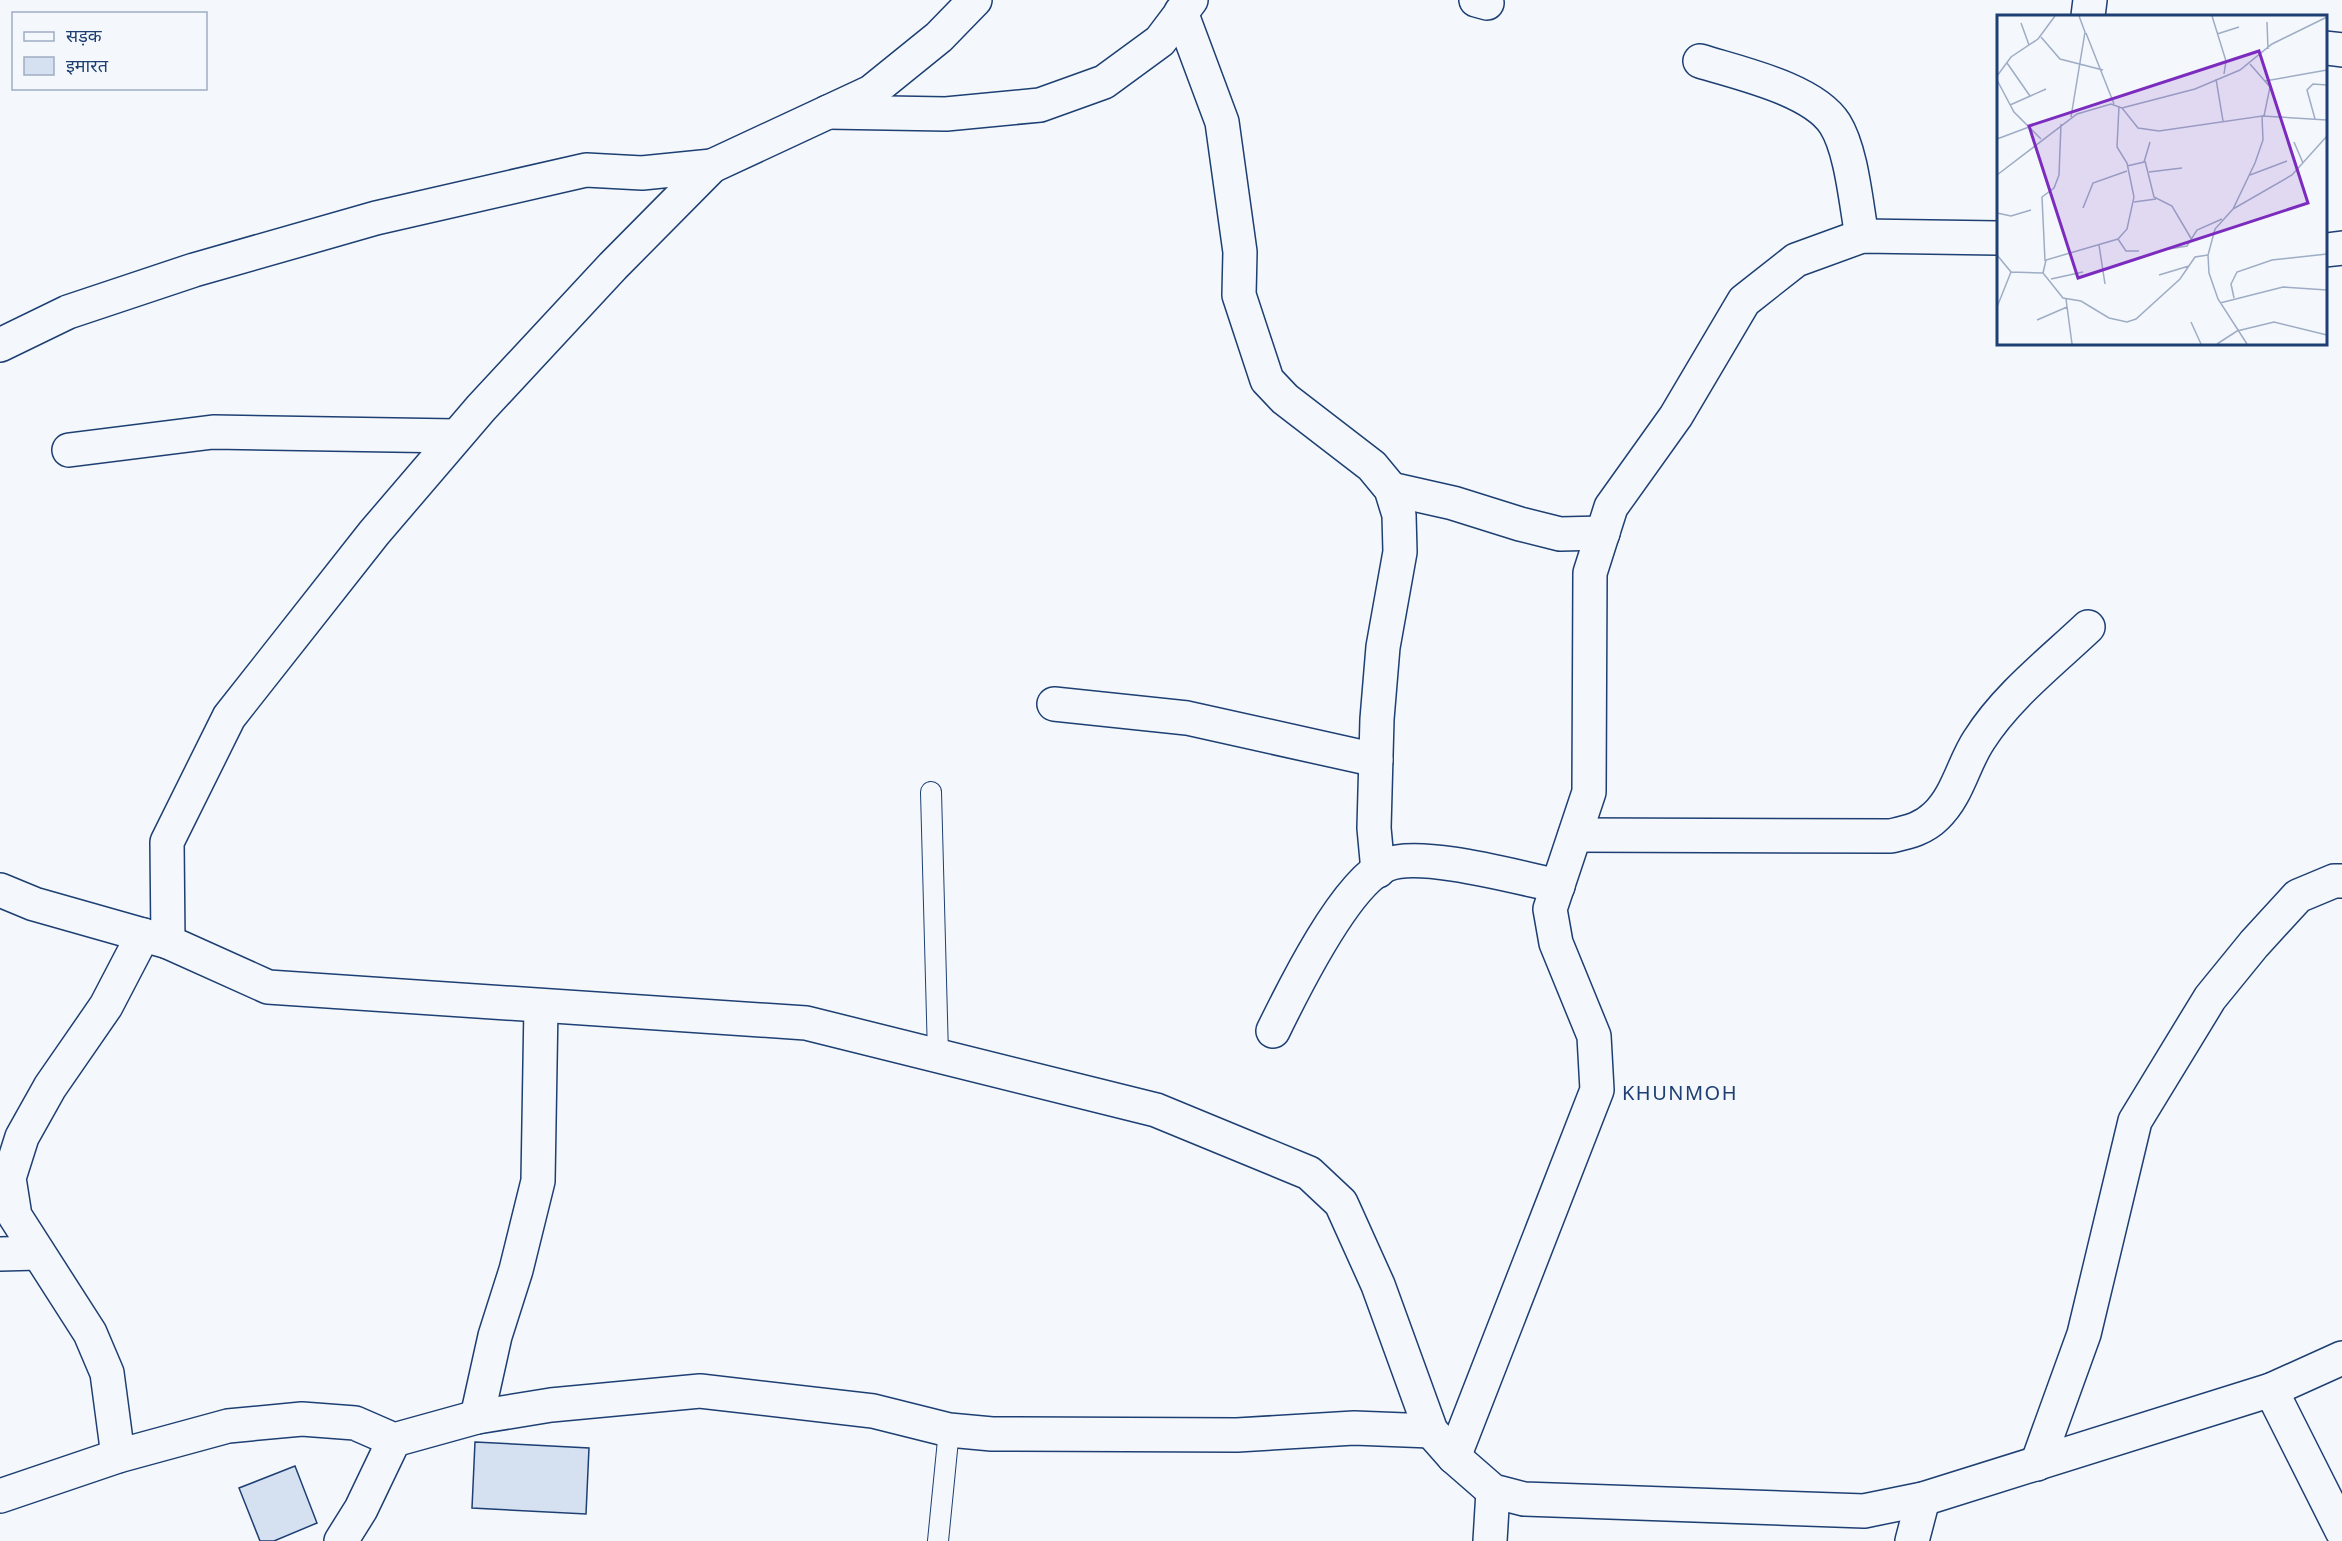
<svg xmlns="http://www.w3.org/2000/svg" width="2342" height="1541" viewBox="0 0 2342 1541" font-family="Georgia,'Noto Sans Devanagari',serif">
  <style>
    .building { fill: #d5e0f0; stroke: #1d3f73; stroke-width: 1.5 }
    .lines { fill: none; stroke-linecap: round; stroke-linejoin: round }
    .lane-casing { stroke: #1d3f73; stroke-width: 22 }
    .street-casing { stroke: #1d3f73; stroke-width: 36 }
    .secondary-casing { stroke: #1d3f73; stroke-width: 36 }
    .lane { stroke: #f4f7fb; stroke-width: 20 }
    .street { stroke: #f4f7fb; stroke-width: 33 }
    .secondary { stroke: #f4f7fb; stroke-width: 33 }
    .labels { text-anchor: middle; stroke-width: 4.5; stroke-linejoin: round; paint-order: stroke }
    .quarter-label { font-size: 20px; letter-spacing: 1.5px; fill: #1d3f73; stroke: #f4f7fb }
    .inset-road { fill: none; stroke: #9eadc5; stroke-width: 1.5 }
    .view { fill: #7b2cbf; fill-opacity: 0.15; stroke: #7b2cbf; stroke-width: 3 }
    .inset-edge { fill: none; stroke: #1d3f73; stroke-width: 3 }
  </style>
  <rect width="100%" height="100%" fill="#f4f7fb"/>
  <!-- building -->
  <g class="building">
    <polygon points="475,1442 589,1448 586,1514 472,1508"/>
    <polygon points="295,1466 317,1523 274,1541 260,1541 239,1488"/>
  </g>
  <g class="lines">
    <defs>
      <g id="lane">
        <polyline points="931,792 938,1055"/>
        <polyline points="938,1541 949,1430"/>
      </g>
      <g id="street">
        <polyline points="1476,0 1487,3"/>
        <polyline points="1181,12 1222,122 1240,252 1239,295 1267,380 1285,399 1372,466 1391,489 1399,515 1400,552 1383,647 1377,719 1374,828 1378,871"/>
        <polyline points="2088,16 2090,0"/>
        <polyline points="2326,48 2342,50"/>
        <path d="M1700,61C1738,73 1813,89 1835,124C1852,151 1856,205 1862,236"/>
        <polyline points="828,112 946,114 1040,105 1104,82 1160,41 1191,0"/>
        <polyline points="2326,250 2342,248"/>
        <polyline points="0,345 68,312 194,270 376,218 586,170 642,173 712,166"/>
        <polyline points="69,450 213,432 456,436"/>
        <polyline points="1391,489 1453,503 1520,524 1560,534 1603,533"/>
        <polyline points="1054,704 1187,718 1376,760"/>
        <path d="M1575,835L1891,836C1908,832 1923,829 1936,816C1958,795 1963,764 1979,740C2006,697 2051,662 2088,627"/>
        <path d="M1273,1031C1293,990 1345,884 1386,865C1419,850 1520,878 1558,886"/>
        <polyline points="0,1254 38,1253"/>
        <polyline points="2271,1390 2342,1531"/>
        <polyline points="477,1417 495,1336 516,1270 538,1181 541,1006"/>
        <polyline points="118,1456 107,1373 90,1333 15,1216 9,1178 22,1137 50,1087 106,1006 143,935"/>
        <polyline points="1454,1457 1597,1090 1594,1036 1556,943 1550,909 1589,792 1590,573 1611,507 1676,416 1744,301 1796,260 1862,236 1998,238"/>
        <polyline points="2037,1464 2084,1334 2135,1121 2210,998 2254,944 2298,896 2334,881 2342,881"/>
        <polyline points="0,1496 118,1456 228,1426 302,1419 355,1423 394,1440 477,1417 551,1405 700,1391 873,1411 949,1430 992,1434 1237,1435 1354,1428 1431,1431"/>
        <polyline points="341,1541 361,1509 394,1440"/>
        <polyline points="1490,1541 1493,1491"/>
        <polyline points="1912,1541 1923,1499"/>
      </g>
      <g id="secondary">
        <polyline points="975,0 939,37 871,92 712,166 613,266 481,408 374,533 229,717 167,842 168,942 268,987 806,1023 1156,1110 1309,1173 1341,1203 1378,1285 1431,1431 1454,1457 1493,1491 1524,1499 1864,1511 1923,1499 2271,1390 2342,1358"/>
        <polyline points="0,890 34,904 168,942"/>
      </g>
    </defs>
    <!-- lane casing -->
    <use href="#lane" class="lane-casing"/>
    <!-- street casing -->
    <use href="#street" class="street-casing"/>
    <!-- secondary casing -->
    <use href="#secondary" class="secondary-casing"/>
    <!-- lane -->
    <use href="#lane" class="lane"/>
    <!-- street -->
    <use href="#street" class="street"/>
    <!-- secondary -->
    <use href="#secondary" class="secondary"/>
  </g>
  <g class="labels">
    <!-- quarter labels -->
    <g class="quarter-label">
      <text x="1680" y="1100">KHUNMOH</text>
    </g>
  </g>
  <!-- overview -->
  <g transform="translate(1997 15)">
    <rect width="330" height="330" fill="#f4f7fb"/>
    <path class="inset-road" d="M215,1L229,46L227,59M270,7L271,34M24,8L32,30M89,18L117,89M220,19L242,12M44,22L63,44L106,55M10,48L33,81M253,49L273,72L267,101M0,61L14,42L41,24L58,1M219,64L226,106M0,65L17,97L44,124M268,66L330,55M13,90L49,74M265,101L330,105M74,102L88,17L82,1M318,104L310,75L316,69L330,70M0,124L32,112M297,127L306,148M148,146L157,182L175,191L195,225M130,151L147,147L153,127M152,157L185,153M0,160L80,99L114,89L125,93M253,160L290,146M137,187L159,184M86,193L96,168L130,156M236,194L295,160L330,121M0,198L14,201L34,195M121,224L129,236H142M102,230L108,269M165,235L190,231L200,215L225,204M0,240L14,257L0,292M48,246L45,182L57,173L62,160L64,109M14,257L46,258L66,283L84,286L112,303L130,307L139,304L183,264L198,242L211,240M46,258L49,245L121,224L130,214L137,182L130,148L120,132L122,91M162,260L192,251M54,264L86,257M237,283L234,269L240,257L275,245L330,239M69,284L75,329M223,288L286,272L330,275M40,305L70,292M194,307L204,329M220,329L240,316L277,307L330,320M250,329L221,284L212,258L211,240L218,214L236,194L258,148L266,125L265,101L162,116L141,113L125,93L198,74L243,55L275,29L330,2"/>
    <path class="view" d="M262,36L311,188L81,263L32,111Z"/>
    <rect width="330" height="330" class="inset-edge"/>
  </g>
  <!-- legend -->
  <rect x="12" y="12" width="195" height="78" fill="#f4f7fb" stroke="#9eadc5" stroke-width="1.5"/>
  <rect x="24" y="32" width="30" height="9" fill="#f4f7fb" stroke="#9eadc5" stroke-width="1.5"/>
  <text x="66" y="42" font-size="18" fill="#1d3f73">सड़क</text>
  <rect x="24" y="57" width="30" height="18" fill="#d5e0f0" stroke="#9eadc5" stroke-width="1.5"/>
  <text x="66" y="72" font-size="18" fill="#1d3f73">इमारत</text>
</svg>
